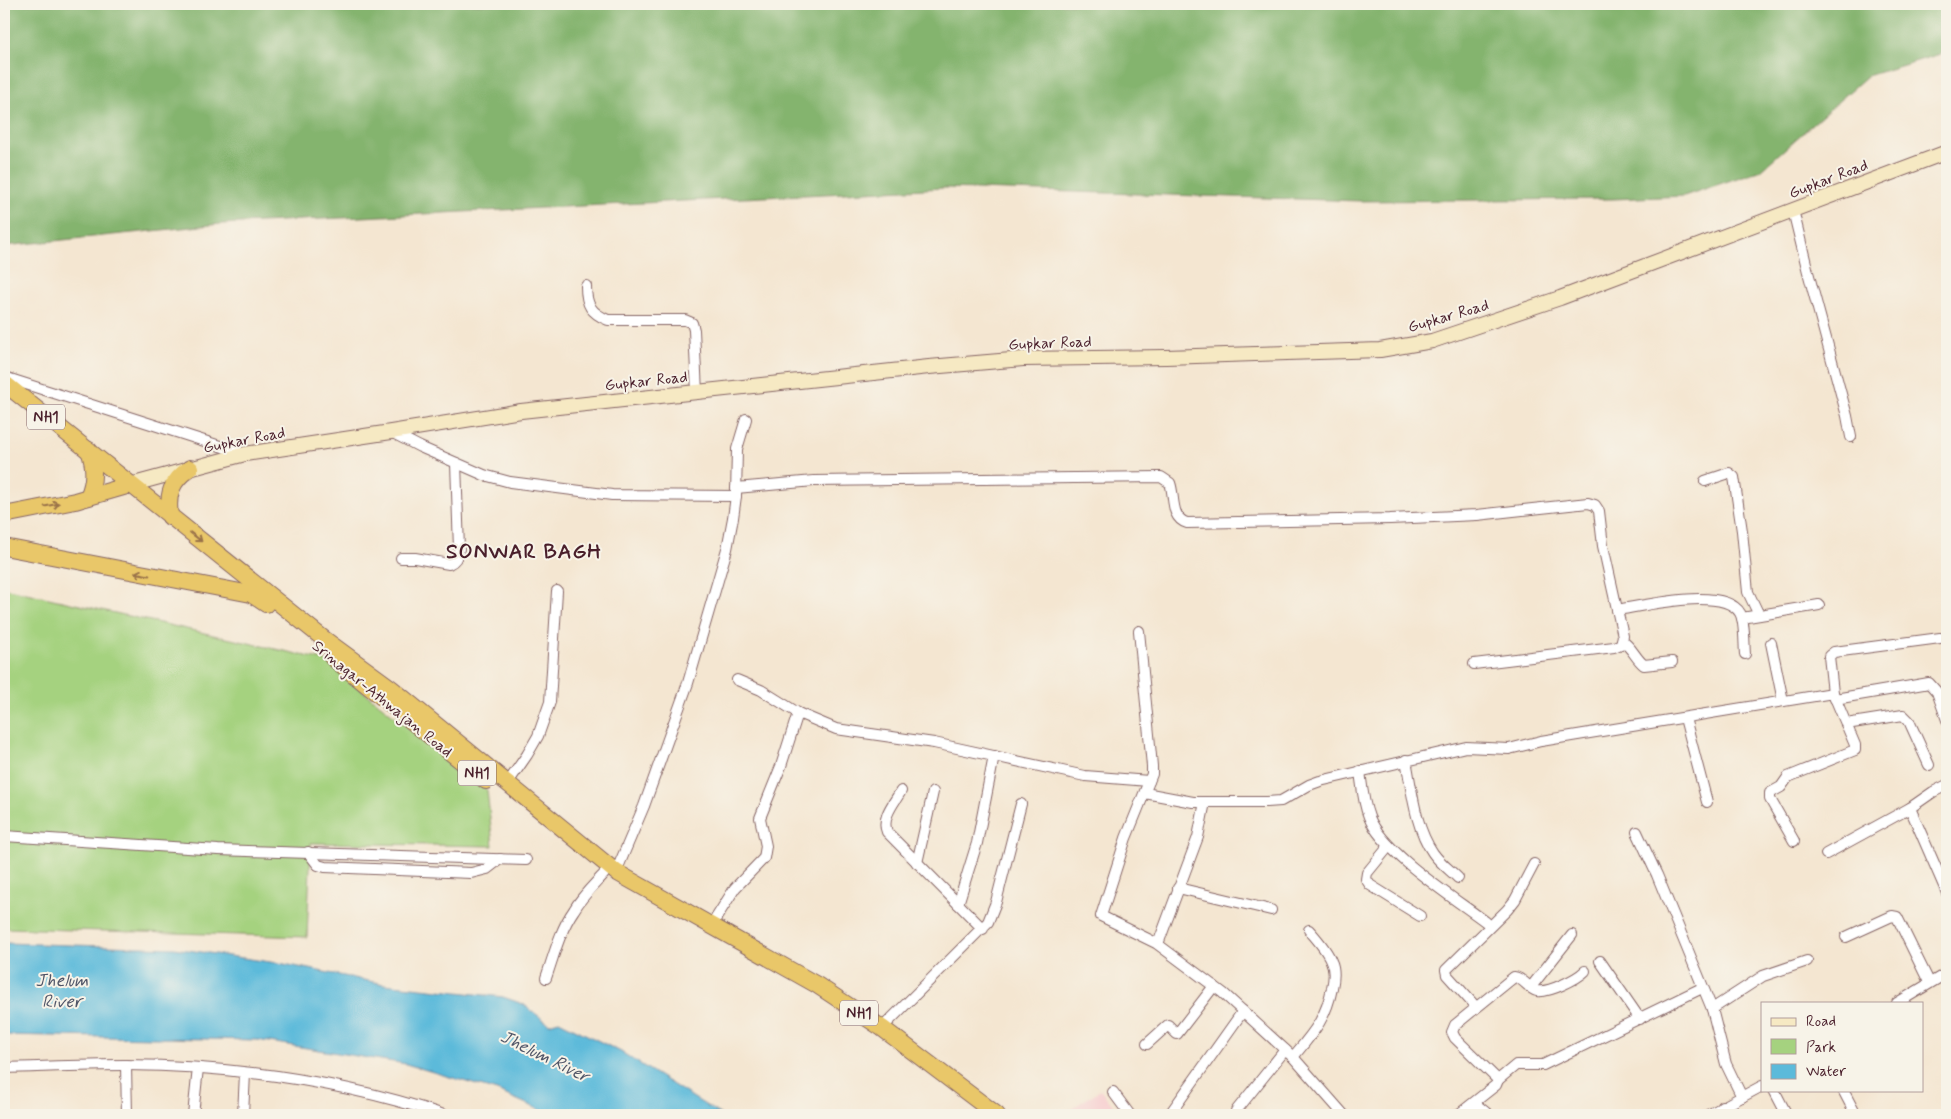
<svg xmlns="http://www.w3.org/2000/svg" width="1951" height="1119" viewBox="0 0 1951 1119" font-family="Mynerve,sans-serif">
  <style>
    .built { fill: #f7cfd0 }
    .green { fill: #a5d27f; stroke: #787855 }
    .forest { fill: #84b46e; stroke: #676a4c }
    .water { fill: #5cbada; stroke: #536c82 }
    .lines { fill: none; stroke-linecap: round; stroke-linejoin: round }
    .minor-casing { stroke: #866565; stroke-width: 12 }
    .secondary-casing { stroke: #866565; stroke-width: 16 }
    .trunk-casing { stroke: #866565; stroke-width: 18 }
    .minor { stroke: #fff; stroke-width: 10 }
    .secondary { stroke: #f6e9c3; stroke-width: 14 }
    .trunk { stroke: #e9c769; stroke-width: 16 }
    .oneway { stroke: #9a734a }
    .labels { text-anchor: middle; stroke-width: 4; stroke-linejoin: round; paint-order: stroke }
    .shield { fill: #f7f3e8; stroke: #7e5f64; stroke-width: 1 }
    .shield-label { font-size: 15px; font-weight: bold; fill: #4a1f2b }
    .street-label { font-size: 16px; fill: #4a1f2b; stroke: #f7f3e8 }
    .water-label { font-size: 18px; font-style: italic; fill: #505568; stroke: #f7f3e8 }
    .district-label { font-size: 21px; font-weight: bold; letter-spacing: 1px; fill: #4a1f2b; stroke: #f7f3e8 }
  </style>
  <rect width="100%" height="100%" fill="#f7f3e8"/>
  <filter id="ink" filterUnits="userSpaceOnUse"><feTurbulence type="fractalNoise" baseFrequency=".02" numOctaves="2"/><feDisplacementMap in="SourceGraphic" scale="10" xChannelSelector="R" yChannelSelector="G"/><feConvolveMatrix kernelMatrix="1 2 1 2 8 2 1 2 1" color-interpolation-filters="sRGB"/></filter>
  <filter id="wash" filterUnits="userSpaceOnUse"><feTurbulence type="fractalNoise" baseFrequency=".0096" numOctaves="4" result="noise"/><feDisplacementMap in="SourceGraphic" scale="20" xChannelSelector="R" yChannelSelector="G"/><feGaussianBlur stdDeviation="1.12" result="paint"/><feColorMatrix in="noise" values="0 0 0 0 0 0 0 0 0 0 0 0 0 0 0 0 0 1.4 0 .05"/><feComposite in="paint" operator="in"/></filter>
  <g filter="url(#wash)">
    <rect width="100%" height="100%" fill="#f4e6d1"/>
    <!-- built -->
    <polygon class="built" points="1100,1090 1121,1115 1062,1115"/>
    <!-- green -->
    <polygon class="green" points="4,588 324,660 487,790 493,846 311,843 307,937 4,928"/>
    <!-- forest -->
    <polygon class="forest" points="4,4 1947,4 1947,52 1867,76 1761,170 1684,196 1613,199 1360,201 945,188 221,224 4,246"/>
    <!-- water -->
    <polygon class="water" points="4,943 174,948 284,964 384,984 503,997 523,1004 549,1024 559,1021 621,1052 721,1115 552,1115 497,1091 406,1064 257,1040 4,1035"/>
  </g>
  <g filter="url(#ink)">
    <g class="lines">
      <defs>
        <g id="minor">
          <polyline points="1793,210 1808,272 1847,416 1851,437"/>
          <path d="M586,286C586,305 591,313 608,320H685L692,323L694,330L697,393"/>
          <polyline points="4,377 245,454"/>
          <polyline points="391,432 420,447 484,475 510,482 612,495 736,496"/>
          <polyline points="1705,481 1729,473 1734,477 1742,531 1748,592 1759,615"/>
          <path d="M736,488L814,481L1161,477L1170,483C1175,496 1170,518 1187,523L1390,519L1477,515L1588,503L1595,505L1599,511L1603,546L1623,636L1621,644L1614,647L1474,664"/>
          <path d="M401,558H415L449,564C456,561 458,556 459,549L456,463"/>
          <path d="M1617,610C1643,606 1724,586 1740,613C1745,621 1744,644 1745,654"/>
          <polyline points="1742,618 1819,605"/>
          <polyline points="1139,631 1152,766 1152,774 1126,838 1101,916 1156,943 1223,993 1293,1057 1344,1115"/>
          <path d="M1622,641C1632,647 1635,658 1644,665L1672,662"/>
          <polyline points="1771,643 1783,701"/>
          <polyline points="737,680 761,690 798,713 836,729 934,743 1085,776 1149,781"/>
          <polyline points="1835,699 1929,683 1937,692 1947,720"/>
          <polyline points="1685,718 1707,802"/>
          <polyline points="1846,724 1903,715 1909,721 1929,765"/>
          <path d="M1406,760C1412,791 1415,827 1433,853C1440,863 1450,870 1458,878"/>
          <path d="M1360,771C1362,786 1363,802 1369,817C1383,853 1454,898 1486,922"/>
          <polyline points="507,784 527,755 538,736 550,702 557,591"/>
          <polyline points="1947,785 1933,792 1910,808 1947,893"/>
          <path d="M901,791C894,803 881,817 887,832L983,929"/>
          <polyline points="1145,793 1193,802 1267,802 1281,801 1309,785 1320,781 1466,747 1509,749 1541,741 1833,693"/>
          <polyline points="1637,832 1657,875 1712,1009 1726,1064 1742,1097"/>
          <polyline points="4,836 218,850 526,860"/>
          <polyline points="1794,841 1770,799 1770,793 1781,787 1788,777 1855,750 1855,745 1833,693 1829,656 1834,652 1940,638"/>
          <polyline points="1389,846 1367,873 1366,879 1370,885 1420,916"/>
          <polyline points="308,852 318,865 325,867 471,873 487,869 500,859"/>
          <polyline points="1826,854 1910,808"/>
          <polyline points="917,863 933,792"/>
          <polyline points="616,872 644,806 688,683 727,549 733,518 736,496 737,449 746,419"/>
          <polyline points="1178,888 1271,910"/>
          <polyline points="958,904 977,843 994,756"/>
          <polyline points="711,926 735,888 764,858 766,846 760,818 781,766 798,713"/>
          <polyline points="1846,937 1892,916 1897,917 1929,982"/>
          <polyline points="1158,944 1198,837 1205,802"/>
          <polyline points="1600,961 1640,1019"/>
          <path d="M546,978C554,955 560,930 574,910C582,896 594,885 604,874"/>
          <polyline points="1531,987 1572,935"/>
          <polyline points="1897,1003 1947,973"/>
          <polyline points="1476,1007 1447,975 1446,970 1507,910 1515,900 1534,864"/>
          <polyline points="1712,1009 1763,976 1807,961"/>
          <polyline points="882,1028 988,922 996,902 1021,804"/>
          <polyline points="1147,1044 1168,1025 1177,1034 1214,986"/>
          <path d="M1293,1057C1313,1033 1326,1019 1332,988C1334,979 1335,969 1331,961C1327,950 1317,939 1309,930"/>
          <polyline points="126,1065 127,1115"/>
          <path d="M4,1068C44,1067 85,1065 125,1065C232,1066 342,1081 444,1115"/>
          <polyline points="1498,1080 1516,1065 1543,1065 1702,988"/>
          <polyline points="1774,1090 1787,1115"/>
          <polyline points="1843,1090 1856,1115"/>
          <polyline points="1113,1092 1130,1115"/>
          <polyline points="1474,1103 1489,1115"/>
          <polyline points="1722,1106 1727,1115"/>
          <polyline points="1172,1111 1243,1011"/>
          <polyline points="1236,1111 1285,1050"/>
          <polyline points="193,1115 198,1068"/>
          <polyline points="243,1115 245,1073"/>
          <path d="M1458,1115L1496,1085L1498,1080L1455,1038L1452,1032L1455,1025L1514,977C1524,978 1528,989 1537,991C1549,993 1577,979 1585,971"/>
          <polyline points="1708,1115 1762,1086"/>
        </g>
        <polyline id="secondary" points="130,485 245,454 391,432 521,411 929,367 1023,359 1166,357 1380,350 1432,341 1560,298 1947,152"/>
        <g id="trunk">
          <polyline points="4,383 324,639 391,688 616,872 817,985 882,1028 997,1115"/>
          <path d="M88,497C95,481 95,467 89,450"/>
          <polyline points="4,515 75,501 130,485"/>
          <path d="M170,517C167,494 171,481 190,468"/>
          <polyline points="4,547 251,594 266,604"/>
          <polyline points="332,657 486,781"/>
        </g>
      </defs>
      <!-- minor casing -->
      <use href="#minor" class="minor-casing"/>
      <!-- secondary casing -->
      <use href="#secondary" class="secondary-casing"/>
      <!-- trunk casing -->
      <use href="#trunk" class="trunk-casing"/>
      <!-- minor -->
      <use href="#minor" class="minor"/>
      <!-- secondary -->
      <use href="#secondary" class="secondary"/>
      <!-- trunk -->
      <use href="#trunk" class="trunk"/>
    </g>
    <!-- one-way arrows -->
    <defs><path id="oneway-shaft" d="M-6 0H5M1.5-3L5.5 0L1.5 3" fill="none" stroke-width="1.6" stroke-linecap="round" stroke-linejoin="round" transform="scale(1.25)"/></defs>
    <g class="oneway">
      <use href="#oneway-shaft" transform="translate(52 505) rotate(-11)"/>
      <use href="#oneway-shaft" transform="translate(196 537) rotate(38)"/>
      <use href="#oneway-shaft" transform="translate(142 574) rotate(-169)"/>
    </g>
  </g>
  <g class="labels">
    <!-- shield labels -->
    <g class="shield">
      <rect x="27" y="404.5" width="38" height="25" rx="4"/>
      <rect x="458" y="760.5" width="38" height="25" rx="4"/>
      <rect x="840" y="1000.5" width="38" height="25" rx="4"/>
    </g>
    <g class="shield-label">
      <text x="46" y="422">NH1</text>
      <text x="477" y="778">NH1</text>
      <text x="859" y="1018">NH1</text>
    </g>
    <!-- street labels -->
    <g class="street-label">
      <text transform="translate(1828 178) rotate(-21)" y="6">Gupkar Road</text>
      <text transform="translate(1448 315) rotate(-16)" y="6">Gupkar Road</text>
      <text transform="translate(1050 342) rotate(-2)" y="6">Gupkar Road</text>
      <text transform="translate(646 380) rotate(-6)" y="6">Gupkar Road</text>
      <text transform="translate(244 439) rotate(-11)" y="6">Gupkar Road</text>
      <text transform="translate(383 698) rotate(39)" y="6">Srinagar-Athwajan Road</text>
    </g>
    <!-- water labels -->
    <g class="water-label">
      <text x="62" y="986">Jhelum<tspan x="62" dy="21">River</tspan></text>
      <text transform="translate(545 1056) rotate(26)" y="6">Jhelum River</text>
    </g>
    <!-- district labels -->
    <g class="district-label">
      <text x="524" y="558">SONWAR BAGH</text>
    </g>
  </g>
  <!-- margin -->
  <rect width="1951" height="1119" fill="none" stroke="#f7f3e8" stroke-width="20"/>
  <!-- legend -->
  <rect x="1761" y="1002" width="162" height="90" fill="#f7f3e8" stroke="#b29e9c"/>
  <rect x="1771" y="1018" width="25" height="8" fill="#f6e9c3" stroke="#b29e9c"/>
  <text x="1806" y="1026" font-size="15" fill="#4a1f2b">Road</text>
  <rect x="1771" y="1039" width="25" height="15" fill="#a5d27f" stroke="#b29e9c"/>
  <text x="1806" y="1052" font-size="15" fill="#4a1f2b">Park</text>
  <rect x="1771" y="1064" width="25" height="15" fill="#5cbada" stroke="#b29e9c"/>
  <text x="1806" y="1076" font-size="15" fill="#4a1f2b">Water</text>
</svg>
